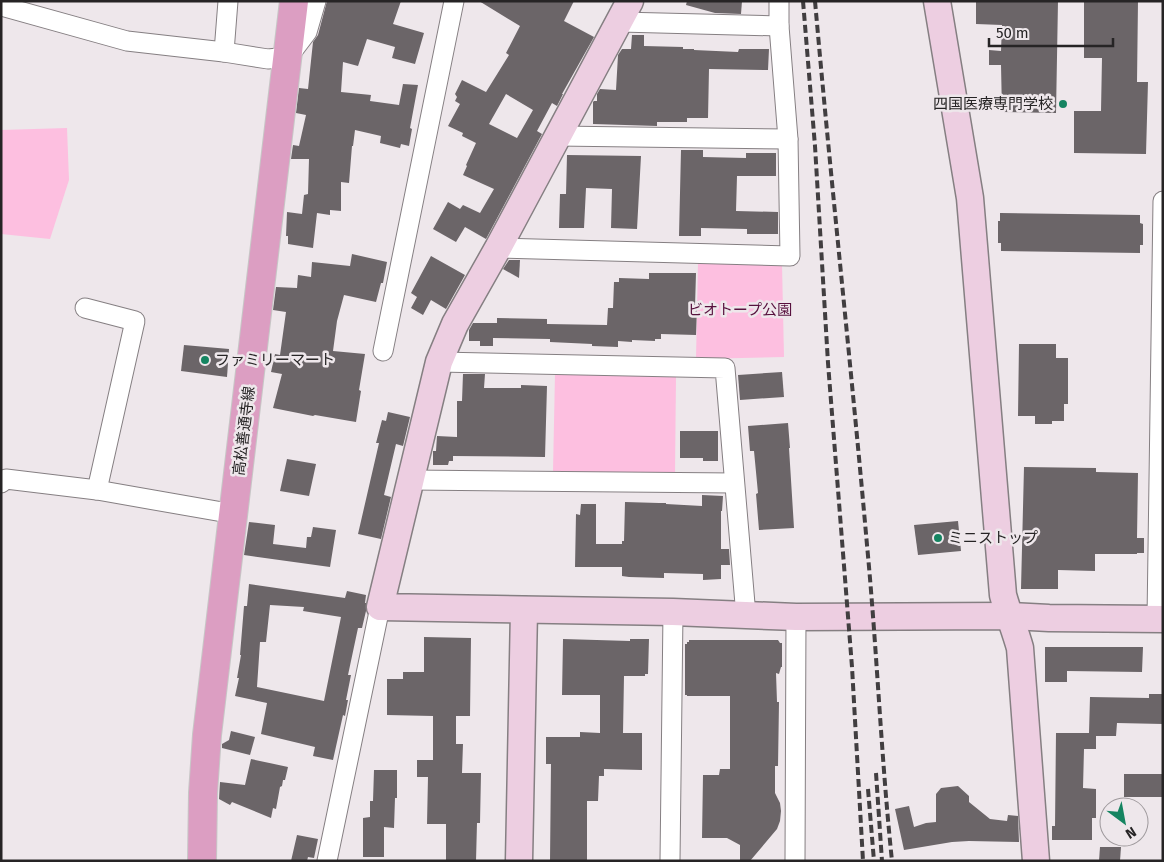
<svg xmlns="http://www.w3.org/2000/svg" width="1164" height="862" viewBox="0 0 1164 862" font-family="'Fira Sans','Noto Sans JP',sans-serif">
  <style>
    .green { fill: #fdbfe0 }
    .building { fill: #6b6568; fill-rule: evenodd }
    .lines { fill: none; stroke-linecap: round; stroke-linejoin: round }
    .street-casing { stroke: #857f82; stroke-width: 21 }
    .secondary-casing { stroke: #857f82; stroke-width: 29 }
    .primary-casing { stroke: #c7c6c6; stroke-width: 30 }
    .street { stroke: #fff; stroke-width: 19 }
    .secondary { stroke: #edcee1; stroke-width: 26 }
    .primary { stroke: #dc9ec2; stroke-width: 28 }
    .rail { stroke: #413e40; stroke-width: 4; stroke-dasharray: 8 4; stroke-linecap: butt }
    .poi-dot { fill: #158461; stroke: #eee7eb; stroke-width: 2 }
    .labels { text-anchor: middle; stroke-width: 5; stroke-linejoin: round; paint-order: stroke }
    .poi-label { font-size: 15px; fill: #262425; stroke: #eee7eb; text-anchor: start }
    .park-label { font-size: 15px; fill: #57113e; stroke: #eee7eb }
    .street-label { font-size: 15px; fill: #262425; stroke: #eee7eb }
  </style>
  <rect width="100%" height="100%" fill="#eee7eb"/>
  <!-- green -->
  <g class="green">
    <polygon points="67,128 69,180 50,239 1,234 1,130"/>
    <polygon points="698,262 782,264 784,357 696,359"/>
    <polygon points="555,374 676,376 675,474 553,472"/>
  </g>
  <!-- building -->
  <g class="building">
    <polygon points="327,1 401,1 393,24 424,33 415,64 392,58 395,47 367,39 358,66 343,62 341,92 371,95 370,101 399,105 403,84 418,85 410,128 412,129 409,146 401,144 400,148 380,143 381,136 355,130 353,146 352,146 349,183 341,182 341,211 330,210 330,215 317,213 313,248 288,244 288,236 286,236 287,212 302,214 304,195 308,194 309,159 291,159 293,145 299,146 306,115 296,113 299,88 308,89 313,42 318,35"/>
    <path d="M479,1H574L564,21L594,37L562,94H563L557,106L552,103L537,131L542,134L486,239L465,227L456,242L433,229L448,202L460,209L463,205L480,213L494,189L463,175L467,166L466,165L476,143L462,136L463,133L448,126L460,104L455,101L457,97L455,94L462,80L486,92L509,55L506,53L520,26ZM506,94L533,110L517,138L489,124Z"/>
    <polygon points="687,1 742,1 741,14 715,13 686,5"/>
    <polygon points="976,1 1058,1 1056,113 1002,112 1001,65 989,65 989,50 1001,51 1002,25 976,24"/>
    <polygon points="1084,1 1138,1 1137,82 1148,82 1146,154 1074,153 1074,111 1101,111 1102,58 1084,58"/>
    <polygon points="632,35 644,35 644,46 683,47 683,49 694,49 694,50 738,52 739,49 769,49 768,70 709,69 708,118 687,118 687,122 657,122 657,126 593,124 593,102 594,101 597,101 597,94 600,89 616,90 618,55 622,49 631,49"/>
    <polygon points="681,150 703,150 703,157 746,158 746,153 776,153 776,176 737,176 736,211 778,212 778,234 747,234 747,229 701,228 701,236 679,236"/>
    <polygon points="567,155 641,156 637,229 611,228 612,189 586,188 584,228 559,228 560,194 566,194"/>
    <polygon points="1000,213 1140,215 1140,223 1143,224 1143,245 1140,245 1140,253 1001,251 1001,243 998,243 998,221 1000,221"/>
    <polygon points="352,254 387,262 383,283 381,283 376,302 344,295 337,321 333,351 365,354 359,390 361,391 356,422 315,415 313,416 273,408 282,374 271,372 275,354 280,355 286,312 273,310 276,287 297,288 298,275 311,277 312,262 350,266"/>
    <polygon points="431,256 465,275 446,309 431,300 423,315 411,308 417,297 411,293"/>
    <polygon points="509,260 520,260 519,278 503,269"/>
    <polygon points="649,273 696,273 695,307 697,307 696,335 661,334 661,339 655,339 655,341 632,340 632,342 618,341 618,347 592,346 592,344 550,342 550,339 493,338 493,346 480,346 480,341 469,341 469,330 473,323 497,323 497,318 547,319 547,324 607,325 608,308 613,308 614,282 619,282 619,278 649,279"/>
    <polygon points="1019,344 1056,344 1056,358 1068,358 1068,404 1064,404 1064,421 1052,421 1052,424 1035,424 1035,416 1018,416"/>
    <polygon points="184,345 229,349 227,377 181,371"/>
    <polygon points="782,372 784,397 740,400 738,375"/>
    <polygon points="463,374 485,374 484,388 521,388 521,385 547,386 545,457 453,456 453,461 449,461 448,465 433,465 433,451 436,451 437,436 457,437 457,401 462,401"/>
    <polygon points="388,412 410,417 403,446 396,444 384,495 391,497 381,539 358,534 379,443 376,443 382,420 386,421"/>
    <polygon points="788,423 790,448 789,448 794,528 759,530 756,494 758,493 754,451 750,451 748,426"/>
    <polygon points="680,431 718,431 718,461 703,461 703,458 680,458"/>
    <polygon points="287,459 316,464 309,496 280,491"/>
    <polygon points="1024,467 1096,468 1096,472 1138,473 1137,538 1144,538 1144,553 1137,553 1137,554 1095,554 1095,571 1058,570 1058,589 1021,589"/>
    <polygon points="702,495 723,496 722,511 721,511 721,549 729,549 730,565 721,565 721,579 703,580 703,574 664,573 664,578 629,577 622,576 622,567 575,567 576,514 580,515 581,504 596,504 596,544 622,544 622,541 624,541 625,502 659,503 666,503 666,504 702,506"/>
    <polygon points="958,521 961,551 918,555 914,525"/>
    <polygon points="249,522 275,525 273,544 306,548 307,537 311,537 313,527 336,530 330,567 244,555"/>
    <path d="M249,584L345,598L347,591L366,595L365,603H366V611L362,628H358L348,675H351L346,700H348L345,716L343,715L333,760L313,756L315,747L261,734L267,703L235,696L239,678H237L241,655H240L244,606H247ZM270,605L304,607L303,611L341,617L324,701L257,687L260,642H266Z"/>
    <polygon points="424,637 471,638 470,716 456,716 456,744 463,744 462,773 481,773 480,823 477,823 476,861 446,861 446,824 427,824 428,777 417,777 417,760 433,760 433,716 387,715 387,679 403,679 403,672 424,672"/>
    <polygon points="563,639 630,641 630,639 649,639 648,674 645,674 645,676 624,676 623,733 642,733 642,770 604,769 604,776 599,776 598,801 587,801 587,861 550,861 551,764 546,764 546,737 580,737 580,732 600,733 600,695 562,695"/>
    <polygon points="689,640 778,640 780,643 782,643 782,667 781,667 779,674 776,673 777,702 779,702 778,766 775,766 775,793 780,803 781,811 780,821 777,829 750,861 740,861 740,845 727,838 702,838 703,775 719,775 720,769 730,769 730,696 687,696 687,695 685,695 685,644 687,644 687,642 689,642"/>
    <polygon points="1045,647 1143,647 1142,672 1067,671 1067,682 1045,682"/>
    <polygon points="1149,694 1163,694 1163,724 1117,723 1116,736 1096,736 1096,749 1084,749 1083,788 1096,789 1096,818 1092,818 1092,840 1052,840 1052,826 1055,826 1056,733 1089,733 1090,697 1149,698"/>
    <polygon points="231,731 255,737 250,755 222,748 222,744 229,740"/>
    <polygon points="251,759 288,767 285,780 283,780 282,786 280,787 276,809 273,808 271,818 232,802 230,805 219,799 220,782 245,785"/>
    <polygon points="374,770 397,770 397,798 395,798 394,828 384,827 384,857 363,857 363,818 370,817 370,801 373,801"/>
    <rect x="1124" y="774" width="39" height="23"/>
    <polygon points="958,786 969,796 969,802 990,819 1007,821 1008,815 1018,816 1019,842 969,841 952,842 904,850 895,809 909,806 914,827 926,823 936,822 936,794 941,788"/>
    <polygon points="297,835 318,839 314,858 308,857 307,861 291,861"/>
    <polygon points="1100,847 1121,847 1120,861 1099,861"/>
  </g>
  <g class="lines">
    <defs>
      <g id="street">
        <polyline points="1,6 127,41 224,52 268,59 288,57 307,32 316,1"/>
        <polyline points="620,22 779,26"/>
        <polyline points="224,52 228,1"/>
        <polyline points="557,136 788,139"/>
        <polyline points="498,248 790,256 788,139 779,26 779,1"/>
        <polyline points="85,308 135,321 97,490"/>
        <polyline points="383,351 454,1"/>
        <polyline points="439,362 725,368 746,616"/>
        <polyline points="411,480 734,483"/>
        <polyline points="1,483 6,479 97,490 234,514"/>
        <polyline points="1157,619 1163,201"/>
        <polyline points="327,861 380,607"/>
        <polyline points="670,861 673,612"/>
        <polyline points="795,861 796,617"/>
      </g>
      <g id="secondary">
        <polyline points="630,1 498,248 455,324 439,362 380,607 673,612 796,617 1009,616 1049,618 1163,619"/>
        <path d="M937,1L970,198L1003,595C1008,613 1015,630 1020,648L1036,861"/>
        <polyline points="519,861 524,610"/>
      </g>
      <polyline id="primary" points="202,861 203,793 207,735 294,1"/>
    </defs>
    <!-- street casing -->
    <use href="#street" class="street-casing"/>
    <!-- secondary casing -->
    <use href="#secondary" class="secondary-casing"/>
    <!-- primary casing -->
    <use href="#primary" class="primary-casing"/>
    <!-- street -->
    <use href="#street" class="street"/>
    <!-- secondary -->
    <use href="#secondary" class="secondary"/>
    <!-- primary -->
    <use href="#primary" class="primary"/>
    <!-- rail -->
    <g class="rail">
      <polyline points="803,1 815,146 828,363 852,667 863,861"/>
      <path d="M815,1C831,183 851,364 867,545C877,650 881,756 892,861"/>
      <polyline points="876,773 882,861"/>
      <polyline points="868,789 874,861"/>
    </g>
  </g>
  <!-- markers -->
  <g class="poi-dot">
    <circle cx="1063" cy="104" r="5"/>
    <circle cx="205" cy="360" r="5"/>
    <circle cx="938" cy="538" r="5"/>
  </g>
  <g class="labels">
    <!-- poi labels -->
    <g class="poi-label">
      <text x="1053" y="109" text-anchor="end">四国医療専門学校</text>
      <text x="215" y="365">ファミリーマート</text>
      <text x="948" y="543">ミニストップ</text>
    </g>
    <!-- park labels -->
    <g class="park-label">
      <text x="740" y="315">ビオトープ公園</text>
    </g>
    <!-- street labels -->
    <g class="street-label">
      <text transform="translate(244 431) rotate(-83)" y="5">高松善通寺線</text>
    </g>
  </g>
  <!-- border -->
  <rect width="1164" height="862" fill="none" stroke="#262425" stroke-width="5"/>
  <!-- north arrow -->
  <g transform="translate(1124 822) rotate(148)"><circle r="24" fill="#eee7eb" stroke="#9e999c"/>
  <path d="M0-4L9 19L0 12L-9 19Z" fill="#158461"/>
  <text y="-8" font-size="14" font-weight="bold" text-anchor="middle" fill="#262425">N</text>
  </g>
  <!-- scale -->
  <path d="M989 38v8h124v-8" fill="none" stroke="#262425" stroke-width="2.5"/>
  <text x="996" y="38" font-size="15" fill="#262425" stroke="#eee7eb" stroke-width="4" paint-order="stroke">50 m</text>
</svg>
